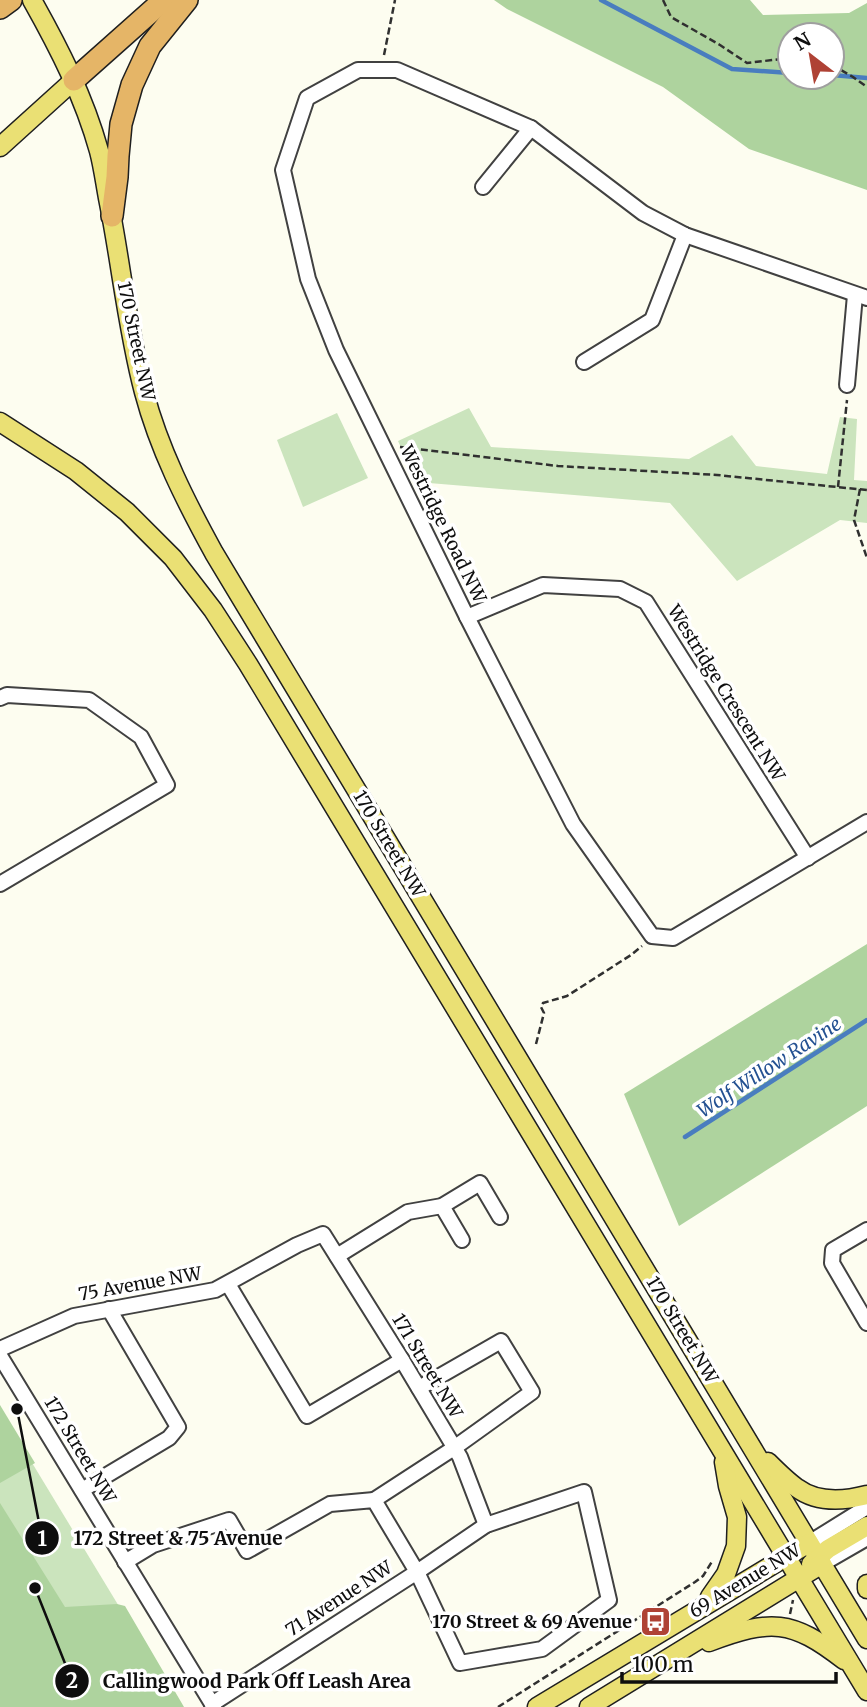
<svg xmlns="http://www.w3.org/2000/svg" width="867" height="1707" viewBox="0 0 867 1707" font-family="Merriweather,serif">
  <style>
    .green { fill: #cbe4bd }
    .forest { fill: #aed39e; fill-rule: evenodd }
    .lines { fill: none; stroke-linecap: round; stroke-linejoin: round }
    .stream { stroke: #497dbf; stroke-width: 4.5 }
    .minor-casing { stroke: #414141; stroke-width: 18 }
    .major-casing { stroke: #1f1f1f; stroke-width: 21 }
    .highway-casing { stroke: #1f1f1f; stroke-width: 24 }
    .path { stroke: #303030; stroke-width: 2.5; stroke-dasharray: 7 3.5; stroke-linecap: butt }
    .minor { stroke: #fff; stroke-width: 14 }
    .major { stroke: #eae074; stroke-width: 18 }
    .highway { stroke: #e5b567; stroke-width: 21 }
    .labels { text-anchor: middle; stroke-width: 7; stroke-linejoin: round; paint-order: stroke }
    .street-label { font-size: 18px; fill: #0e0e0e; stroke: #fff }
    .poi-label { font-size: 18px; font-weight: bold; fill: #0e0e0e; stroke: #fff; text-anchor: end }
    .water-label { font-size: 19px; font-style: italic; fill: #245192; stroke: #fff }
    .leader { fill: none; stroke: #0e0e0e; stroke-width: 2.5 }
    .callout-dot { fill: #0e0e0e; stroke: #fff; stroke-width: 2.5 }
    .mark-label { font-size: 21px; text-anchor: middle; font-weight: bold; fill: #fff }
    .callout-label { font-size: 19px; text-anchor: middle; font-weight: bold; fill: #0e0e0e; stroke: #fff; stroke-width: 7; stroke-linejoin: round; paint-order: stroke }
  </style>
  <rect width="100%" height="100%" fill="#fdfdf0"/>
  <!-- green -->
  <g class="green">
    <polygon points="469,408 491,447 689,459 732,435 756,466 827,474 840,417 857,419 854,480 867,481 867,523 840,520 737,581 670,503 417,482 398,441"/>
    <polygon points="337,413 368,478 303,507 277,440"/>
    <polygon points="0,1410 180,1707 0,1707"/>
  </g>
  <!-- forest -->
  <g class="forest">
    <path d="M494,0H750L763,15L849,13L867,3V190L749,149L663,87L507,9ZM790,35H832V77H790Z"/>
    <polygon points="867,944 867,1106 679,1226 624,1094"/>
    <polygon points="0,1405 35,1463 0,1483"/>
    <polygon points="0,1503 65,1607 117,1604 125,1606 184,1707 0,1707"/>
  </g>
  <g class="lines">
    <!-- stream -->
    <g class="stream">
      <polyline points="601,0 732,69 790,73"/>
      <polyline points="832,75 867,78"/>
      <polyline points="685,1137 867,1020"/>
    </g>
    <defs>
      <g id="minor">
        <polyline points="483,187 531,128"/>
        <polyline points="867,298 685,235 643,213 531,128 397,70 358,70 307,98 283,170 308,279 336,350 467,617 573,824 652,936 673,938 867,822"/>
        <polyline points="584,362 652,320 685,235"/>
        <polyline points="847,385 855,295"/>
        <polyline points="467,617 543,585 620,589 646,602 808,858"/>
        <polyline points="0,698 7,695 89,700 141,737 167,785 0,884"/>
        <polyline points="442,1206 462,1240"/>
        <polyline points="867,1230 833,1250 832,1263 867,1323"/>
        <polyline points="337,1256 408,1212 442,1206 480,1183 500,1217"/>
        <polyline points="228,1284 307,1416 402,1360"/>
        <polyline points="0,1349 74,1316 215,1290 297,1245 323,1234 402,1360 460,1457 486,1525"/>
        <polyline points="0,1356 214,1707"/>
        <polyline points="82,1490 169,1438 178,1427 109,1309"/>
        <polyline points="374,1500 454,1448 532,1392 501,1341 419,1388"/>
        <polyline points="809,1543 867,1507"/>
        <polyline points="125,1562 153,1545 229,1520 247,1551 330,1504 374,1500 417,1572 460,1663 542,1649 609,1600 584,1492 486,1525 417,1572 212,1704"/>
        <polyline points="822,1564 867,1538"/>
      </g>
      <g id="major">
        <path d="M32,0C59,48 84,97 99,151C103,166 105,182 108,198C121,262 127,328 144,392C159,449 186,502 214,553L867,1639"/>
        <polyline points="0,147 74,80"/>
        <polyline points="0,422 76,471 127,512 173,558 213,610 248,664 867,1691"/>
        <path d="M768,1462C777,1471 787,1481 797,1488C817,1503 844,1501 867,1495"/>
        <polyline points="811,1564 828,1549 867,1526"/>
        <polyline points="867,1584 867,1589"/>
        <polyline points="710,1597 726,1574 736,1546 737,1517 728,1486 724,1462"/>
        <path d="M709,1642C771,1619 791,1619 844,1660"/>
        <polyline points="537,1707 809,1543"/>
        <polyline points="589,1707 822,1564"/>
      </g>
      <g id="highway">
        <polyline points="0,8 11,0"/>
        <polyline points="74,80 164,0"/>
        <polyline points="112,216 117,177 118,156 121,124 132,85 150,46 187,0"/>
      </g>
    </defs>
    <!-- minor casing -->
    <use href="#minor" class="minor-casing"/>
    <!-- major casing -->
    <use href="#major" class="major-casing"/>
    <!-- highway casing -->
    <use href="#highway" class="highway-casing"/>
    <!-- path -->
    <g class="path">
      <polyline points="663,0 671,17 720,45 747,63 790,58"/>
      <polyline points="384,55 395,0"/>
      <polyline points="832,65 853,77 867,87"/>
      <polyline points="400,447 558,466 717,475 867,490"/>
      <polyline points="838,487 847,400"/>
      <polyline points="860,489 854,520 867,558"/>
      <polyline points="536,1044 544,1013 541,1007 543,1003 567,996 631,955 642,946"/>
      <polyline points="790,1614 793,1600"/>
      <polyline points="498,1707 695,1582 703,1576 713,1560"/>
    </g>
    <!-- minor -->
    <use href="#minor" class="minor"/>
    <!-- major -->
    <use href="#major" class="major"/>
    <!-- highway -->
    <use href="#highway" class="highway"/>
  </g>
  <!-- icons -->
  <defs>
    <symbol id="bus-square" viewBox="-11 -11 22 22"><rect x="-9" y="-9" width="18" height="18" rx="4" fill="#af4235" stroke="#fff"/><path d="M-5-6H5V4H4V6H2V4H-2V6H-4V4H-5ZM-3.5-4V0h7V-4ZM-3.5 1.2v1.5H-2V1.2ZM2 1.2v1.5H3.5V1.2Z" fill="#fff"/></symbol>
  </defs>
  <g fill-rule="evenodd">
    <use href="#bus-square" x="638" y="1604" width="35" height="35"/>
  </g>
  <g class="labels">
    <!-- street labels -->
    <g class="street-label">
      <text transform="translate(136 341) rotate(78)" y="6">170 Street NW</text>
      <text transform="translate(443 524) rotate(64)" y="6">Westridge Road NW</text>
      <text transform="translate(726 693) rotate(58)" y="6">Westridge Crescent NW</text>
      <text transform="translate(389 844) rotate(59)" y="6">170 Street NW</text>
      <text transform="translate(140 1284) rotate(-10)" y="6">75 Avenue NW</text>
      <text transform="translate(682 1330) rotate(59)" y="6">170 Street NW</text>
      <text transform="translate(427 1366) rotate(59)" y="6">171 Street NW</text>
      <text transform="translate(80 1450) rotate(59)" y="6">172 Street NW</text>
      <text transform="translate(745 1581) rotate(-31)" y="6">69 Avenue NW</text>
      <text transform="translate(339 1599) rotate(-33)" y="6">71 Avenue NW</text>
    </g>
    <!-- poi labels -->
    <g class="poi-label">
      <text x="632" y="1628">170 Street &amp; 69 Avenue</text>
    </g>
    <!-- water labels -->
    <g class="water-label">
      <text transform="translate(769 1067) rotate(-33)" y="7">Wolf Willow Ravine</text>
    </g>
  </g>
  <!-- callouts -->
  <path class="leader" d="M17 1409L42 1538M35 1588L72 1681"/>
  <g class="callout-dot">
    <circle cx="17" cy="1409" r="7"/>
    <circle cx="35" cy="1588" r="7"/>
    <circle cx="42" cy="1538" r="18"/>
    <circle cx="72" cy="1681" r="18"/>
  </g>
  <g class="mark-label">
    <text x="42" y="1546">1</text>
    <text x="72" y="1688">2</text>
  </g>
  <g class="callout-label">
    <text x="178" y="1545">172 Street &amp; 75 Avenue</text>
    <text x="257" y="1688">Callingwood Park Off Leash Area</text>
  </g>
  <!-- north arrow -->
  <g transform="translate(811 56) rotate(329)"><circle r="33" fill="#ffffff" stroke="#9f9f9f" stroke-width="2"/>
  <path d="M0-5L12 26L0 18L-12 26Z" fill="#af4235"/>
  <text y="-10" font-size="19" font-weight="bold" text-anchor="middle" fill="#0e0e0e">N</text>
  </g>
  <!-- scale -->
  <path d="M622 1672v10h214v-10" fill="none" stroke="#0e0e0e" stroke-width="3.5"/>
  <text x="632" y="1672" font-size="21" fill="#0e0e0e" stroke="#ffffff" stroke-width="5" paint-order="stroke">100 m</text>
</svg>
